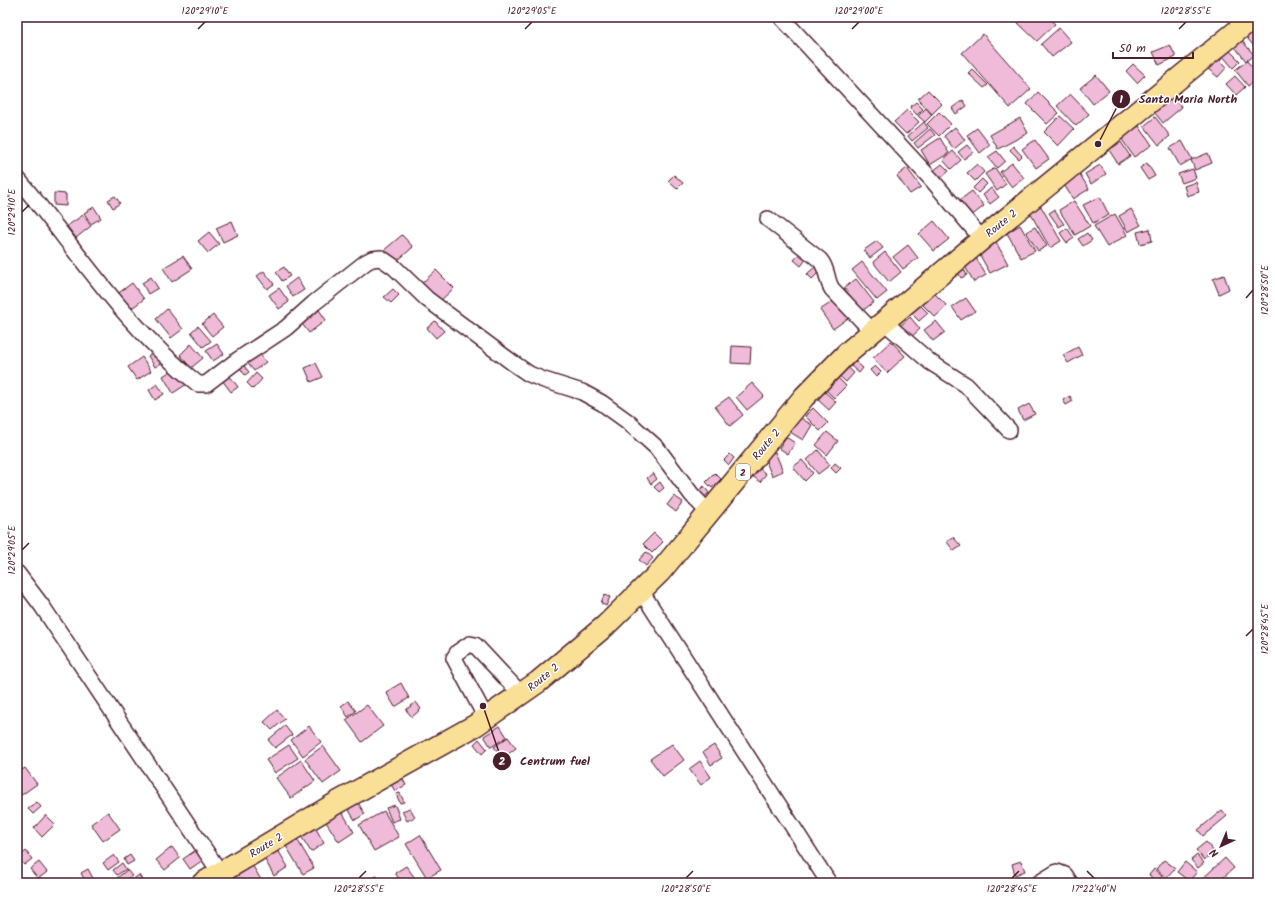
<svg xmlns="http://www.w3.org/2000/svg" width="1275" height="900" viewBox="0 0 1275 900" font-family="Kalam,sans-serif">
  <style>
    .building { fill: #efbbd8; stroke: #4a1f2b }
    .lines { fill: none; stroke-linecap: round; stroke-linejoin: round }
    .minor-casing { stroke: #4a1f2b; stroke-width: 18 }
    .highway-casing { stroke: #4a1f2b; stroke-width: 24 }
    .minor { stroke: #fff; stroke-width: 15 }
    .highway { stroke: #fadf96; stroke-width: 21 }
    .ticks { fill: none; stroke: #4a1f2b; stroke-width: 1.5 }
    .labels { text-anchor: middle; stroke-width: 3; stroke-linejoin: round; paint-order: stroke }
    .shield { fill: #fff; stroke: #80626b; stroke-width: 1 }
    .shield-label { font-size: 10px; font-weight: bold; fill: #4a1f2b }
    .street-label { font-size: 11px; fill: #4a1f2b; stroke: #fff }
    .leader { fill: none; stroke: #4a1f2b; stroke-width: 1.5 }
    .callout-dot { fill: #4a1f2b; stroke: #fff; stroke-width: 1.5 }
    .mark-label { font-size: 12px; text-anchor: middle; font-weight: bold; fill: #fff }
    .callout-label { font-size: 12px; text-anchor: middle; font-weight: bold; fill: #4a1f2b; stroke: #fff; stroke-width: 3; stroke-linejoin: round; paint-order: stroke }
    .neatline { fill: none; stroke: #4a1f2b; stroke-width: 1.5 }
    .ticks-label { font-size: 10px; text-anchor: middle; fill: #4a1f2b }
  </style>
  <rect width="100%" height="100%" fill="#fff"/>
  <filter id="ink" filterUnits="userSpaceOnUse"><feTurbulence type="fractalNoise" baseFrequency=".025" numOctaves="2"/><feDisplacementMap in="SourceGraphic" scale="8" xChannelSelector="R" yChannelSelector="G"/><feConvolveMatrix kernelMatrix="1 2 1 2 8 2 1 2 1" color-interpolation-filters="sRGB"/></filter>
  <g filter="url(#ink)">
    <!-- building -->
    <g class="building">
      <polygon points="1024,17 1048,17 1055,24 1037,41 1018,23"/>
      <polygon points="1258,24 1258,51 1242,32"/>
      <polygon points="1059,28 1071,42 1052,57 1041,44"/>
      <polygon points="983,34 1031,89 1010,108 962,53"/>
      <polygon points="1238,36 1254,55 1246,61 1231,42"/>
      <polygon points="1170,45 1176,57 1159,65 1153,52"/>
      <polygon points="1228,49 1240,61 1233,68 1222,55"/>
      <polygon points="1218,58 1227,67 1218,77 1208,69"/>
      <polygon points="1247,61 1258,74 1258,78 1248,86 1235,70"/>
      <polygon points="1133,64 1145,75 1137,83 1126,71"/>
      <polygon points="972,69 988,85 984,88 968,73"/>
      <polygon points="1096,75 1109,91 1093,104 1080,88"/>
      <polygon points="1235,76 1245,87 1236,95 1226,84"/>
      <polygon points="928,90 942,104 932,114 918,99"/>
      <polygon points="1168,91 1182,107 1163,123 1150,107"/>
      <polygon points="1038,92 1059,113 1047,124 1027,104"/>
      <polygon points="1070,94 1089,114 1076,126 1057,106"/>
      <polygon points="1258,94 1258,107 1252,100"/>
      <polygon points="963,100 967,106 956,114 952,108"/>
      <polygon points="916,102 923,109 917,115 910,107"/>
      <polygon points="926,108 932,115 925,122 918,116"/>
      <polygon points="907,110 919,122 906,134 894,122"/>
      <polygon points="939,112 951,124 939,136 927,124"/>
      <polygon points="1060,116 1074,129 1058,146 1044,132"/>
      <polygon points="1155,117 1170,136 1159,145 1144,126"/>
      <polygon points="1020,118 1028,133 998,149 990,135"/>
      <polygon points="924,122 928,128 912,141 908,136"/>
      <polygon points="1139,126 1152,145 1134,157 1121,138"/>
      <polygon points="955,127 965,140 954,149 944,136"/>
      <polygon points="977,128 990,145 980,153 967,135"/>
      <polygon points="930,129 935,135 918,148 914,143"/>
      <polygon points="940,138 949,153 930,165 921,150"/>
      <polygon points="1035,140 1049,159 1036,168 1022,149"/>
      <polygon points="1182,141 1192,159 1180,166 1170,148"/>
      <polygon points="1121,142 1130,156 1118,164 1109,150"/>
      <polygon points="967,145 973,152 964,159 958,152"/>
      <polygon points="1013,146 1022,156 1019,159 1010,150"/>
      <polygon points="953,151 961,160 951,169 943,160"/>
      <polygon points="997,151 1005,161 997,168 988,157"/>
      <polygon points="1208,153 1212,163 1195,170 1191,160"/>
      <polygon points="1012,163 1024,178 1012,187 1000,172"/>
      <polygon points="1147,163 1155,176 1148,180 1140,168"/>
      <polygon points="942,164 949,171 940,179 933,171"/>
      <polygon points="977,164 984,172 975,181 967,173"/>
      <polygon points="1100,165 1106,174 1091,184 1085,174"/>
      <polygon points="907,168 921,187 910,194 897,176"/>
      <polygon points="995,168 1006,184 997,191 985,174"/>
      <polygon points="1193,169 1196,178 1182,183 1178,174"/>
      <polygon points="1079,173 1089,189 1073,199 1063,183"/>
      <polygon points="674,175 683,183 677,189 668,181"/>
      <polygon points="982,179 987,184 978,193 973,188"/>
      <polygon points="1196,182 1199,192 1187,196 1184,186"/>
      <polygon points="991,188 999,197 990,204 983,195"/>
      <polygon points="972,191 984,206 970,217 957,202"/>
      <polygon points="54,193 66,194 66,206 54,205"/>
      <polygon points="115,196 120,203 113,208 108,200"/>
      <polygon points="1100,197 1109,215 1093,223 1083,205"/>
      <polygon points="1074,201 1090,226 1075,235 1059,210"/>
      <polygon points="1039,203 1061,241 1050,248 1028,209"/>
      <polygon points="94,207 101,218 91,224 84,213"/>
      <polygon points="1131,209 1141,225 1128,232 1119,216"/>
      <polygon points="1054,210 1064,224 1059,227 1049,213"/>
      <polygon points="1115,214 1127,235 1107,247 1094,226"/>
      <polygon points="83,215 91,226 76,238 67,226"/>
      <polygon points="232,221 238,235 223,242 216,228"/>
      <polygon points="934,221 949,239 934,251 919,234"/>
      <polygon points="1020,225 1035,251 1021,258 1007,233"/>
      <polygon points="1035,227 1047,246 1038,251 1026,232"/>
      <polygon points="1067,228 1074,238 1067,243 1060,233"/>
      <polygon points="1150,229 1152,241 1140,244 1137,232"/>
      <polygon points="209,232 219,244 208,253 198,241"/>
      <polygon points="1087,233 1092,240 1083,246 1078,239"/>
      <polygon points="402,235 413,247 394,264 383,251"/>
      <polygon points="877,241 883,248 870,258 864,250"/>
      <polygon points="996,242 1008,264 990,273 978,252"/>
      <polygon points="908,245 918,258 903,269 893,257"/>
      <polygon points="972,251 986,275 974,282 960,258"/>
      <polygon points="801,252 808,257 801,266 794,260"/>
      <polygon points="885,252 901,272 889,282 873,262"/>
      <polygon points="183,256 192,269 172,282 163,268"/>
      <polygon points="862,262 887,292 877,300 852,270"/>
      <polygon points="816,266 820,271 812,279 807,274"/>
      <polygon points="962,266 967,275 961,278 956,269"/>
      <polygon points="284,267 290,276 282,281 276,272"/>
      <polygon points="436,270 454,288 439,302 421,284"/>
      <polygon points="264,271 274,284 267,289 257,276"/>
      <polygon points="1224,275 1229,289 1219,294 1213,279"/>
      <polygon points="151,277 158,288 148,294 142,283"/>
      <polygon points="297,278 304,290 293,297 286,286"/>
      <polygon points="856,279 874,302 862,311 844,288"/>
      <polygon points="132,283 144,299 128,311 116,295"/>
      <polygon points="279,288 289,302 279,309 269,295"/>
      <polygon points="393,289 399,295 391,303 384,297"/>
      <polygon points="934,293 947,306 935,317 922,304"/>
      <polygon points="838,298 851,316 833,329 820,310"/>
      <polygon points="966,298 975,311 961,320 952,307"/>
      <polygon points="918,303 928,313 919,321 909,311"/>
      <polygon points="317,307 326,320 309,333 299,320"/>
      <polygon points="167,309 183,329 171,338 156,319"/>
      <polygon points="213,315 223,327 212,336 202,324"/>
      <polygon points="910,317 920,329 909,339 899,327"/>
      <polygon points="435,321 444,331 436,338 427,328"/>
      <polygon points="936,321 945,332 933,341 924,330"/>
      <polygon points="198,326 211,341 203,347 191,332"/>
      <polygon points="891,341 905,356 887,373 873,358"/>
      <polygon points="191,344 203,358 191,368 180,355"/>
      <polygon points="217,344 224,354 213,361 206,351"/>
      <polygon points="732,346 751,347 750,364 731,363"/>
      <polygon points="1078,347 1082,355 1068,363 1063,355"/>
      <polygon points="158,349 165,361 155,367 148,356"/>
      <polygon points="257,350 266,362 254,371 245,360"/>
      <polygon points="142,357 151,371 137,380 128,367"/>
      <polygon points="855,361 863,368 859,373 851,366"/>
      <polygon points="241,362 249,372 245,375 237,364"/>
      <polygon points="316,363 323,377 311,382 305,368"/>
      <polygon points="843,363 854,373 846,382 835,372"/>
      <polygon points="875,366 881,372 876,377 870,370"/>
      <polygon points="177,367 187,384 173,393 163,376"/>
      <polygon points="226,371 238,387 231,392 219,376"/>
      <polygon points="256,373 262,379 253,389 247,383"/>
      <polygon points="834,374 846,386 834,398 822,386"/>
      <polygon points="752,383 764,396 747,410 736,397"/>
      <polygon points="157,384 164,394 155,400 149,390"/>
      <polygon points="825,392 836,402 829,410 817,399"/>
      <polygon points="1070,396 1073,401 1066,405 1063,400"/>
      <polygon points="729,397 743,415 730,426 715,407"/>
      <polygon points="1029,404 1035,414 1023,420 1018,410"/>
      <polygon points="813,408 828,423 820,431 805,416"/>
      <polygon points="799,417 812,425 803,440 790,432"/>
      <polygon points="827,432 838,441 827,455 816,445"/>
      <polygon points="786,437 795,443 788,454 779,448"/>
      <polygon points="818,450 830,465 818,474 807,460"/>
      <polygon points="775,452 783,471 772,476 764,457"/>
      <polygon points="730,454 734,458 729,465 724,460"/>
      <polygon points="802,460 813,473 805,481 793,467"/>
      <polygon points="835,463 841,468 836,473 831,468"/>
      <polygon points="754,464 766,474 760,482 748,472"/>
      <polygon points="653,473 657,479 651,484 647,478"/>
      <polygon points="715,473 721,479 712,488 706,482"/>
      <polygon points="660,482 664,488 659,492 654,487"/>
      <polygon points="704,486 709,493 701,500 695,494"/>
      <polygon points="674,496 683,502 676,512 667,505"/>
      <polygon points="654,533 663,542 652,553 643,544"/>
      <polygon points="953,537 961,546 954,551 947,542"/>
      <polygon points="646,552 653,558 646,566 639,560"/>
      <polygon points="604,595 610,597 606,606 601,603"/>
      <polygon points="401,683 409,698 395,707 386,692"/>
      <polygon points="348,701 356,711 348,717 341,706"/>
      <polygon points="416,702 421,709 412,717 406,710"/>
      <polygon points="367,705 383,726 362,742 346,720"/>
      <polygon points="277,710 285,719 272,730 264,722"/>
      <polygon points="285,726 292,735 275,748 268,740"/>
      <polygon points="309,726 321,742 303,756 291,740"/>
      <polygon points="500,726 507,737 491,747 484,736"/>
      <polygon points="508,737 516,748 503,758 494,747"/>
      <polygon points="479,739 487,749 482,754 474,744"/>
      <polygon points="672,744 684,760 663,776 650,759"/>
      <polygon points="289,745 298,758 275,773 266,760"/>
      <polygon points="714,745 722,758 711,765 703,752"/>
      <polygon points="323,746 341,771 323,784 305,759"/>
      <polygon points="301,760 315,781 291,798 276,778"/>
      <polygon points="700,761 711,777 701,785 689,769"/>
      <polygon points="25,768 37,784 20,796 17,791 17,773"/>
      <polygon points="400,774 406,785 395,791 389,781"/>
      <polygon points="400,793 404,802 400,803 396,794"/>
      <polygon points="355,798 365,814 355,820 345,804"/>
      <polygon points="37,802 41,807 33,814 28,809"/>
      <polygon points="395,805 400,819 392,822 386,808"/>
      <polygon points="410,808 415,817 407,821 402,811"/>
      <polygon points="1222,810 1227,816 1203,836 1198,830"/>
      <polygon points="384,811 399,837 374,851 359,825"/>
      <polygon points="108,812 120,829 103,841 91,824"/>
      <polygon points="342,812 354,832 339,842 326,822"/>
      <polygon points="46,815 55,824 42,837 34,828"/>
      <polygon points="315,827 324,843 311,852 301,836"/>
      <polygon points="420,835 441,870 427,878 406,844"/>
      <polygon points="297,839 314,868 303,874 286,846"/>
      <polygon points="1206,842 1214,852 1204,860 1196,850"/>
      <polygon points="172,847 180,858 165,870 156,860"/>
      <polygon points="196,850 203,860 190,869 183,859"/>
      <polygon points="278,850 288,867 274,876 264,858"/>
      <polygon points="26,851 32,859 24,865 18,858"/>
      <polygon points="114,855 119,862 108,870 103,863"/>
      <polygon points="130,855 134,861 127,865 124,859"/>
      <polygon points="1197,855 1204,863 1198,868 1191,860"/>
      <polygon points="1225,858 1234,868 1217,883 1203,883 1201,880"/>
      <polygon points="1164,860 1175,868 1166,878 1156,869"/>
      <polygon points="1021,861 1025,871 1015,875 1012,864"/>
      <polygon points="39,862 47,872 38,879 30,869"/>
      <polygon points="1185,862 1197,872 1189,881 1177,872"/>
      <polygon points="122,863 126,869 117,875 113,870"/>
      <polygon points="251,863 263,883 236,883 231,875"/>
      <polygon points="406,866 415,878 407,883 402,883 395,873"/>
      <polygon points="88,869 94,880 86,883 81,873"/>
      <polygon points="1154,869 1162,876 1157,882 1149,875"/>
      <polygon points="127,870 132,876 121,883 117,878"/>
      <polygon points="139,875 144,883 128,883"/>
      <polygon points="377,876 380,883 364,883 363,882"/>
    </g>
    <g class="lines">
      <defs>
        <g id="minor">
          <polyline points="781,17 932,180 982,239"/>
          <path d="M17,178C76,248 126,328 198,384H206L239,359L286,328L314,303L366,262L372,259L381,258L394,267L427,299L513,363L529,374L544,380L582,392L602,403L627,421L657,448L692,495L709,513"/>
          <path d="M768,219L820,260C828,269 826,280 832,289L872,331"/>
          <polyline points="883,321 930,362 966,385 1009,430"/>
          <polyline points="17,573 42,606 227,883"/>
          <polyline points="641,591 829,883"/>
          <polyline points="486,718 454,658 458,652 470,644 475,645 521,694"/>
          <polyline points="1039,883 1057,872 1065,875 1070,883"/>
        </g>
        <polyline id="highway" points="203,883 338,802 476,725 538,682 605,626 660,572 804,397 847,353 982,239 1254,17"/>
      </defs>
      <!-- minor casing -->
      <use href="#minor" class="minor-casing"/>
      <!-- highway casing -->
      <use href="#highway" class="highway-casing"/>
      <!-- minor -->
      <use href="#minor" class="minor"/>
      <!-- highway -->
      <use href="#highway" class="highway"/>
    </g>
  </g>
  <!-- ticks -->
  <path class="ticks" d="M198,29L205,22M525,29L532,22M852,29L859,22M1179,29L1186,22M22,212L29,205M1246,298L1253,290M22,550L29,543M1246,636L1253,629M1087,871L1094,878M359,878L366,871M686,878L693,871M1012,878L1019,871"/>
  <g class="labels">
    <!-- shield labels -->
    <rect class="shield" x="736" y="464" width="14" height="16" rx="3"/>
    <g class="shield-label">
      <text x="743" y="476">2</text>
    </g>
    <!-- street labels -->
    <g class="street-label">
      <text transform="translate(1001 223) rotate(-39)" y="4">Route 2</text>
      <text transform="translate(766 444) rotate(-50)" y="4">Route 2</text>
      <text transform="translate(543 677) rotate(-39)" y="4">Route 2</text>
      <text transform="translate(266 845) rotate(-31)" y="4">Route 2</text>
    </g>
  </g>
  <!-- callouts -->
  <path class="leader" d="M1098 144L1121 99M483 706L502 761"/>
  <g class="callout-dot">
    <circle cx="1098" cy="144" r="4"/>
    <circle cx="483" cy="706" r="4"/>
    <circle cx="1121" cy="99" r="10"/>
    <circle cx="502" cy="761" r="10"/>
  </g>
  <g class="mark-label">
    <text x="1121" y="103">1</text>
    <text x="502" y="765">2</text>
  </g>
  <g class="callout-label">
    <text x="1188" y="103">Santa Maria North</text>
    <text x="555" y="765">Centrum fuel</text>
  </g>
  <!-- margin -->
  <rect width="1275" height="900" fill="none" stroke="#fff" stroke-width="44"/>
  <!-- north arrow -->
  <g transform="translate(1221 846) rotate(224)" stroke="#ffffff" stroke-width="3" paint-order="stroke">
  <path d="M0-3L7 15L0 10L-7 15Z" fill="#4a1f2b"/>
  <text y="-6" font-size="11" font-weight="bold" text-anchor="middle" fill="#4a1f2b">N</text>
  </g>
  <!-- scale -->
  <path d="M1113 52v6h80v-6" fill="none" stroke="#4a1f2b" stroke-width="2"/>
  <text x="1119" y="52" font-size="12" fill="#4a1f2b" stroke="#ffffff" stroke-width="3" paint-order="stroke">50 m</text>
  <rect x="22" y="22" width="1231" height="856" class="neatline"/>
  <g class="ticks-label">
    <text x="205" y="14">120°29'10"E</text>
    <text x="532" y="14">120°29'05"E</text>
    <text x="859" y="14">120°29'00"E</text>
    <text x="1186" y="14">120°28'55"E</text>
    <text transform="translate(11 212) rotate(-90)" y="4">120°29'10"E</text>
    <text transform="translate(1264 290) rotate(-90)" y="4">120°28'50"E</text>
    <text transform="translate(11 550) rotate(-90)" y="4">120°29'05"E</text>
    <text transform="translate(1264 629) rotate(-90)" y="4">120°28'45"E</text>
    <text x="359" y="892">120°28'55"E</text>
    <text x="686" y="892">120°28'50"E</text>
    <text x="1012" y="892">120°28'45"E</text>
    <text x="1094" y="892">17°22'40"N</text>
  </g>
</svg>
